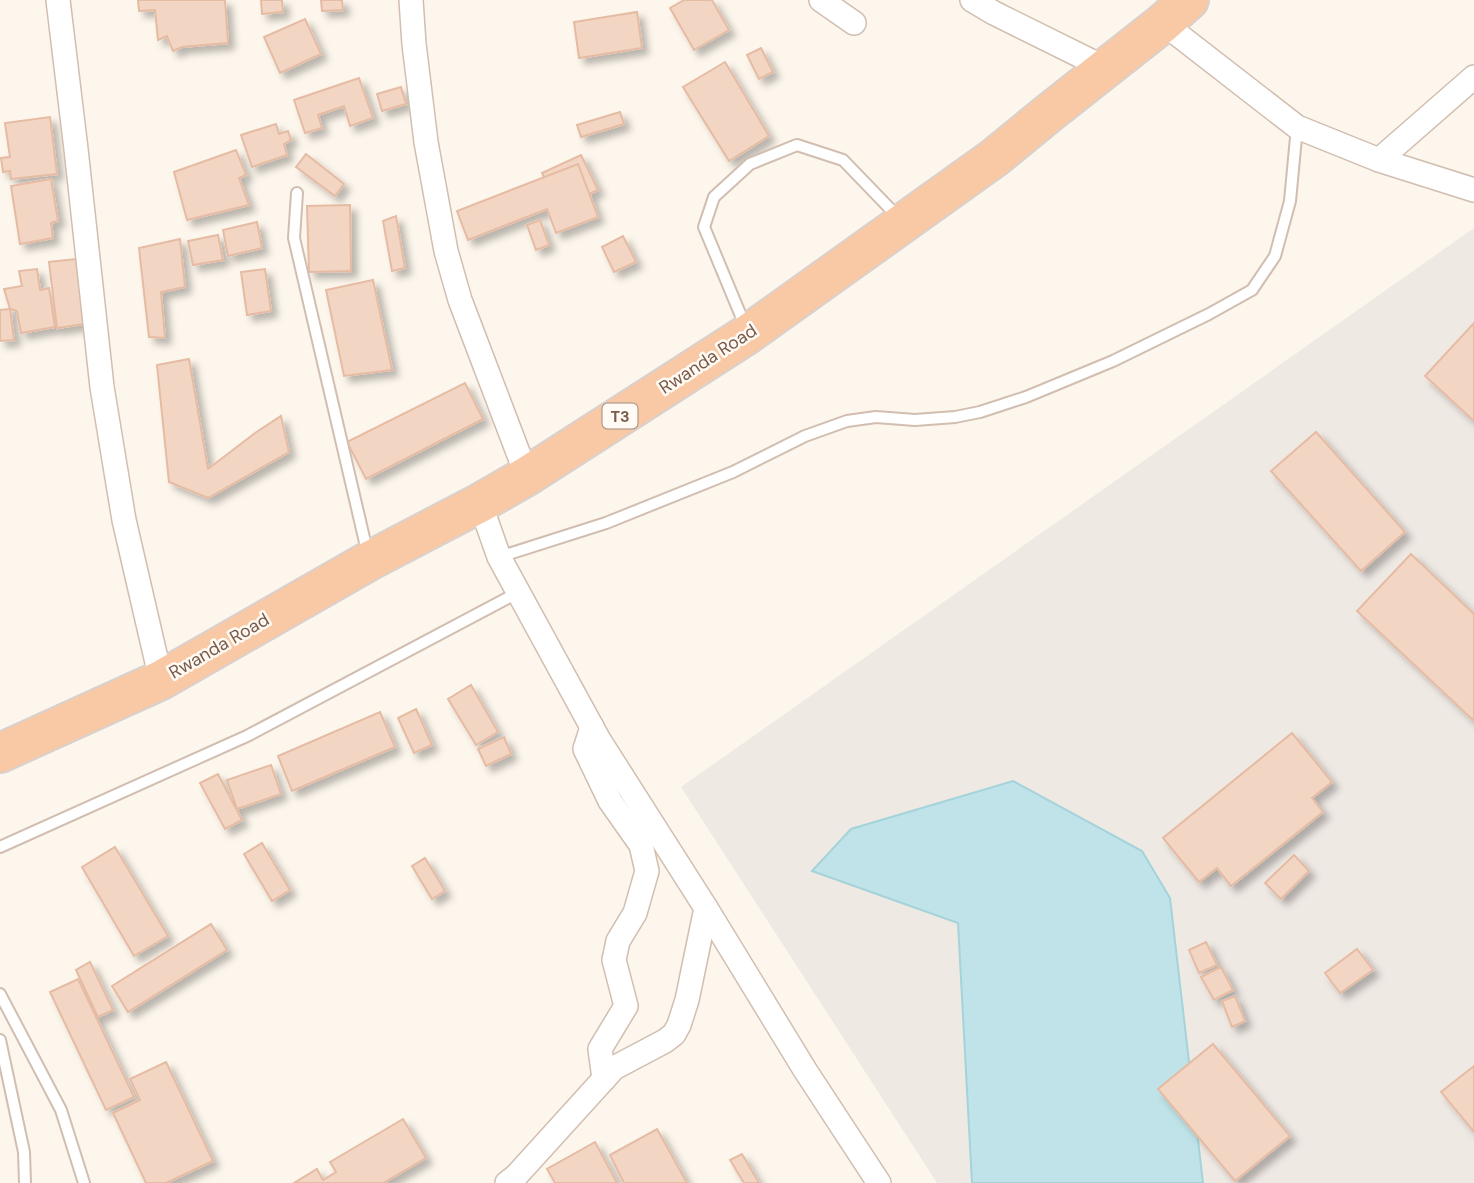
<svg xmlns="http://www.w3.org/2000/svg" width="1474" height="1183" viewBox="0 0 1474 1183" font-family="'DM Sans',sans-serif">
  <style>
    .industrial { fill: #efe9e4 }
    .water { fill: #bfe3e8; stroke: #a5d3da; stroke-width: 2 }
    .building { fill: #f3d5c3; stroke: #e6bba3; stroke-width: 2; filter: url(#shadow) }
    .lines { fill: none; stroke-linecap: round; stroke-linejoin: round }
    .service-casing { stroke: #d1beb0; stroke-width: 14 }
    .minor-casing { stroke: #d1beb0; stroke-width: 26 }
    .trunk-casing { stroke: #dad1cd; stroke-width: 42 }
    .service { stroke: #fff; stroke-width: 10 }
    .minor { stroke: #fff; stroke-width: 23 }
    .trunk { stroke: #f9c8a4; stroke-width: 38 }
    .labels { text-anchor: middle; stroke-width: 5; stroke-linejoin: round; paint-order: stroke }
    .shield { fill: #fffaf3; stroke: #a28b7f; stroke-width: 2 }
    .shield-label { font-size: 16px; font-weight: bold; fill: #7a5c4d }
    .street-label { font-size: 18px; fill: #7a5c4d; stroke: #fffaf3 }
  </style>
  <defs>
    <filter id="shadow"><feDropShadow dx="6" dy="6" stdDeviation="3.5" flood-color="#0004"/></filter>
  </defs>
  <rect width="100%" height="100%" fill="#fdf6ec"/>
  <!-- industrial -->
  <polygon class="industrial" points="1474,228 1474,1183 937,1183 681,787"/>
  <!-- water -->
  <polygon class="water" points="1013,781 1142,851 1170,898 1203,1183 972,1183 958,923 812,871 851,829"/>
  <!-- building -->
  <g class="building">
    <polygon points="138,0 225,0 228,43 182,47 173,51 167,36 158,40 155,10 139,11"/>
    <polygon points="261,0 282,0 283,12 262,14"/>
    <polygon points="321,0 342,0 343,10 322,11"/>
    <polygon points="684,0 712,0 729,30 694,50 670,8"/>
    <polygon points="637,12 642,48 579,58 574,22"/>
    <polygon points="305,19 321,54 280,73 264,37"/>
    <polygon points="761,48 773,72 759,79 747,55"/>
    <polygon points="725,62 769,136 729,161 683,87"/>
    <polygon points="359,78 373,118 350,126 344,106 318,115 322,128 305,133 294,100"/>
    <polygon points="401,87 406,104 382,111 377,94"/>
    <polygon points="620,112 624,124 581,137 577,125"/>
    <polygon points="50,117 57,174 11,179 10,171 3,172 1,158 10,157 5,123"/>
    <polygon points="276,124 279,134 288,131 291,140 284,144 287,155 252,167 241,135"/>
    <polygon points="236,150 246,175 239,178 249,205 187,220 174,172"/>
    <polygon points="306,154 344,184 335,196 296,167"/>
    <polygon points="581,155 598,190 559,208 542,173"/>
    <polygon points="578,164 598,217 556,233 547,209 468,240 457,211"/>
    <polygon points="51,179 58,221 51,223 53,238 20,244 11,186"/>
    <polygon points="350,205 351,271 309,272 307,206"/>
    <polygon points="396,216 405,268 392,271 383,221"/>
    <polygon points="540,220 549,245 536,250 527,225"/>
    <polygon points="257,222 262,248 228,256 223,230"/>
    <polygon points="218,235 223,260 193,265 188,241"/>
    <polygon points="623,236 636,262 614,272 602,247"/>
    <polygon points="180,239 185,287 161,292 165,338 149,337 139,248"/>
    <polygon points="76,259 84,324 57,328 49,262"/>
    <polygon points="37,269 40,290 49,288 55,327 21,333 17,311 10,309 4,289 22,286 19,271"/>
    <polygon points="265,269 271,311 247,315 241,272"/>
    <polygon points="373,280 392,370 344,376 326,290"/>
    <polygon points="10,309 14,340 0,341 0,310"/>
    <polygon points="1474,323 1474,421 1425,376"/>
    <polygon points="189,359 208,469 255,433 281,416 289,452 208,498 169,482 157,365"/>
    <polygon points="465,383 483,419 366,479 347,442"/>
    <polygon points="1316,432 1405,532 1361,571 1271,471"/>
    <polygon points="1411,554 1474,614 1474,721 1357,611"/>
    <polygon points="471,685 498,732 476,745 448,699"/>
    <polygon points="416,709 432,745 414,753 398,718"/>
    <polygon points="380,712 395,747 292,791 278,756"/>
    <polygon points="1292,733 1332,782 1312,798 1323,812 1231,886 1217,868 1199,882 1163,838"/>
    <polygon points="504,737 511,754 486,766 478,749"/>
    <polygon points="271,765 281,794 237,809 227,780"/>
    <polygon points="218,774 242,820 225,829 200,783"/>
    <polygon points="262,843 290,890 272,901 244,854"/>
    <polygon points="115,847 168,936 134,956 82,867"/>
    <polygon points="1294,855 1309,871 1281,899 1265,883"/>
    <polygon points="425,858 445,891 432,899 412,866"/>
    <polygon points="211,924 227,950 128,1012 112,986"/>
    <polygon points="1206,942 1217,965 1199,973 1189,950"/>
    <polygon points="1357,949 1373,970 1340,993 1325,973"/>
    <polygon points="90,962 113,1010 98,1017 76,970"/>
    <polygon points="1221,967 1233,990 1214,1000 1201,977"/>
    <polygon points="78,979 134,1097 106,1110 50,992"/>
    <polygon points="1235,996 1245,1021 1232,1027 1222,1001"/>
    <polygon points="1213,1044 1290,1136 1235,1181 1158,1089"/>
    <polygon points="166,1062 213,1161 166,1183 146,1183 113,1113 140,1100 130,1079"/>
    <polygon points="1474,1066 1474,1132 1441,1092"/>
    <polygon points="403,1119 426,1158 383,1183 294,1183 317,1169 323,1180 336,1172 330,1162"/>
    <polygon points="657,1129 687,1183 624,1183 610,1155"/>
    <polygon points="595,1142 617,1183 555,1183 547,1169"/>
    <polygon points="742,1154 759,1183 744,1183 730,1160"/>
  </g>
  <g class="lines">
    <defs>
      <g id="service">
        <polyline points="297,193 294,238 368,555"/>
        <polyline points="746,328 704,227 714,197 750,164 797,145 843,160 899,218"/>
        <polyline points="499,557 606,523 733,472 805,436 847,421 876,417 915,420 955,417 980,412 1026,397 1113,361 1209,314 1252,290 1275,256 1290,201 1297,127"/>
        <polyline points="0,847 247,736 519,592"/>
        <polyline points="0,994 61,1110 84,1183"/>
        <polyline points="0,1040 24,1152 25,1183"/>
      </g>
      <g id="minor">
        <polyline points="58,0 76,149 102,387 124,520 161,680"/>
        <polyline points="411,0 414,44 426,142 446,251 460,300 527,476"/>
        <polyline points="821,0 854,23"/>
        <polyline points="972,0 994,13 1105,68"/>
        <polyline points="1163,23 1297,127 1379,160 1474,190"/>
        <polyline points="1379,160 1474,77"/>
        <polyline points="480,503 499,557 599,740 706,908 805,1070 879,1183"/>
        <polyline points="592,727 585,749 610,801 641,845 647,871 635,913 618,941 614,960 626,1006 600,1049 604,1079"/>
        <polyline points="507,1183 516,1176 614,1068 665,1041 674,1034 679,1025 687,1000 706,908"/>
      </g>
      <polyline id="trunk" points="0,753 161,680 369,561 480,503 527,476 748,334 994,158 1049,113 1163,23 1189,0"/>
    </defs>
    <!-- service casing -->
    <use href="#service" class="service-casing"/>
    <!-- minor casing -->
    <use href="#minor" class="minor-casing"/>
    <!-- trunk casing -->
    <use href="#trunk" class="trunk-casing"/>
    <!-- service -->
    <use href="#service" class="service"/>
    <!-- minor -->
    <use href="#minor" class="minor"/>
    <!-- trunk -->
    <use href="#trunk" class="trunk"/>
  </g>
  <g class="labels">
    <!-- shield labels -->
    <rect class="shield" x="602.5" y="403.5" width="35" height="25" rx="5"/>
    <g class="shield-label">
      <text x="620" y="422">T3</text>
    </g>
    <!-- street labels -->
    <g class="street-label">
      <text transform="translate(708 359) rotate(-33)" y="6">Rwanda Road</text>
      <text transform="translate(219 646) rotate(-30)" y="6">Rwanda Road</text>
    </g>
  </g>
</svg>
